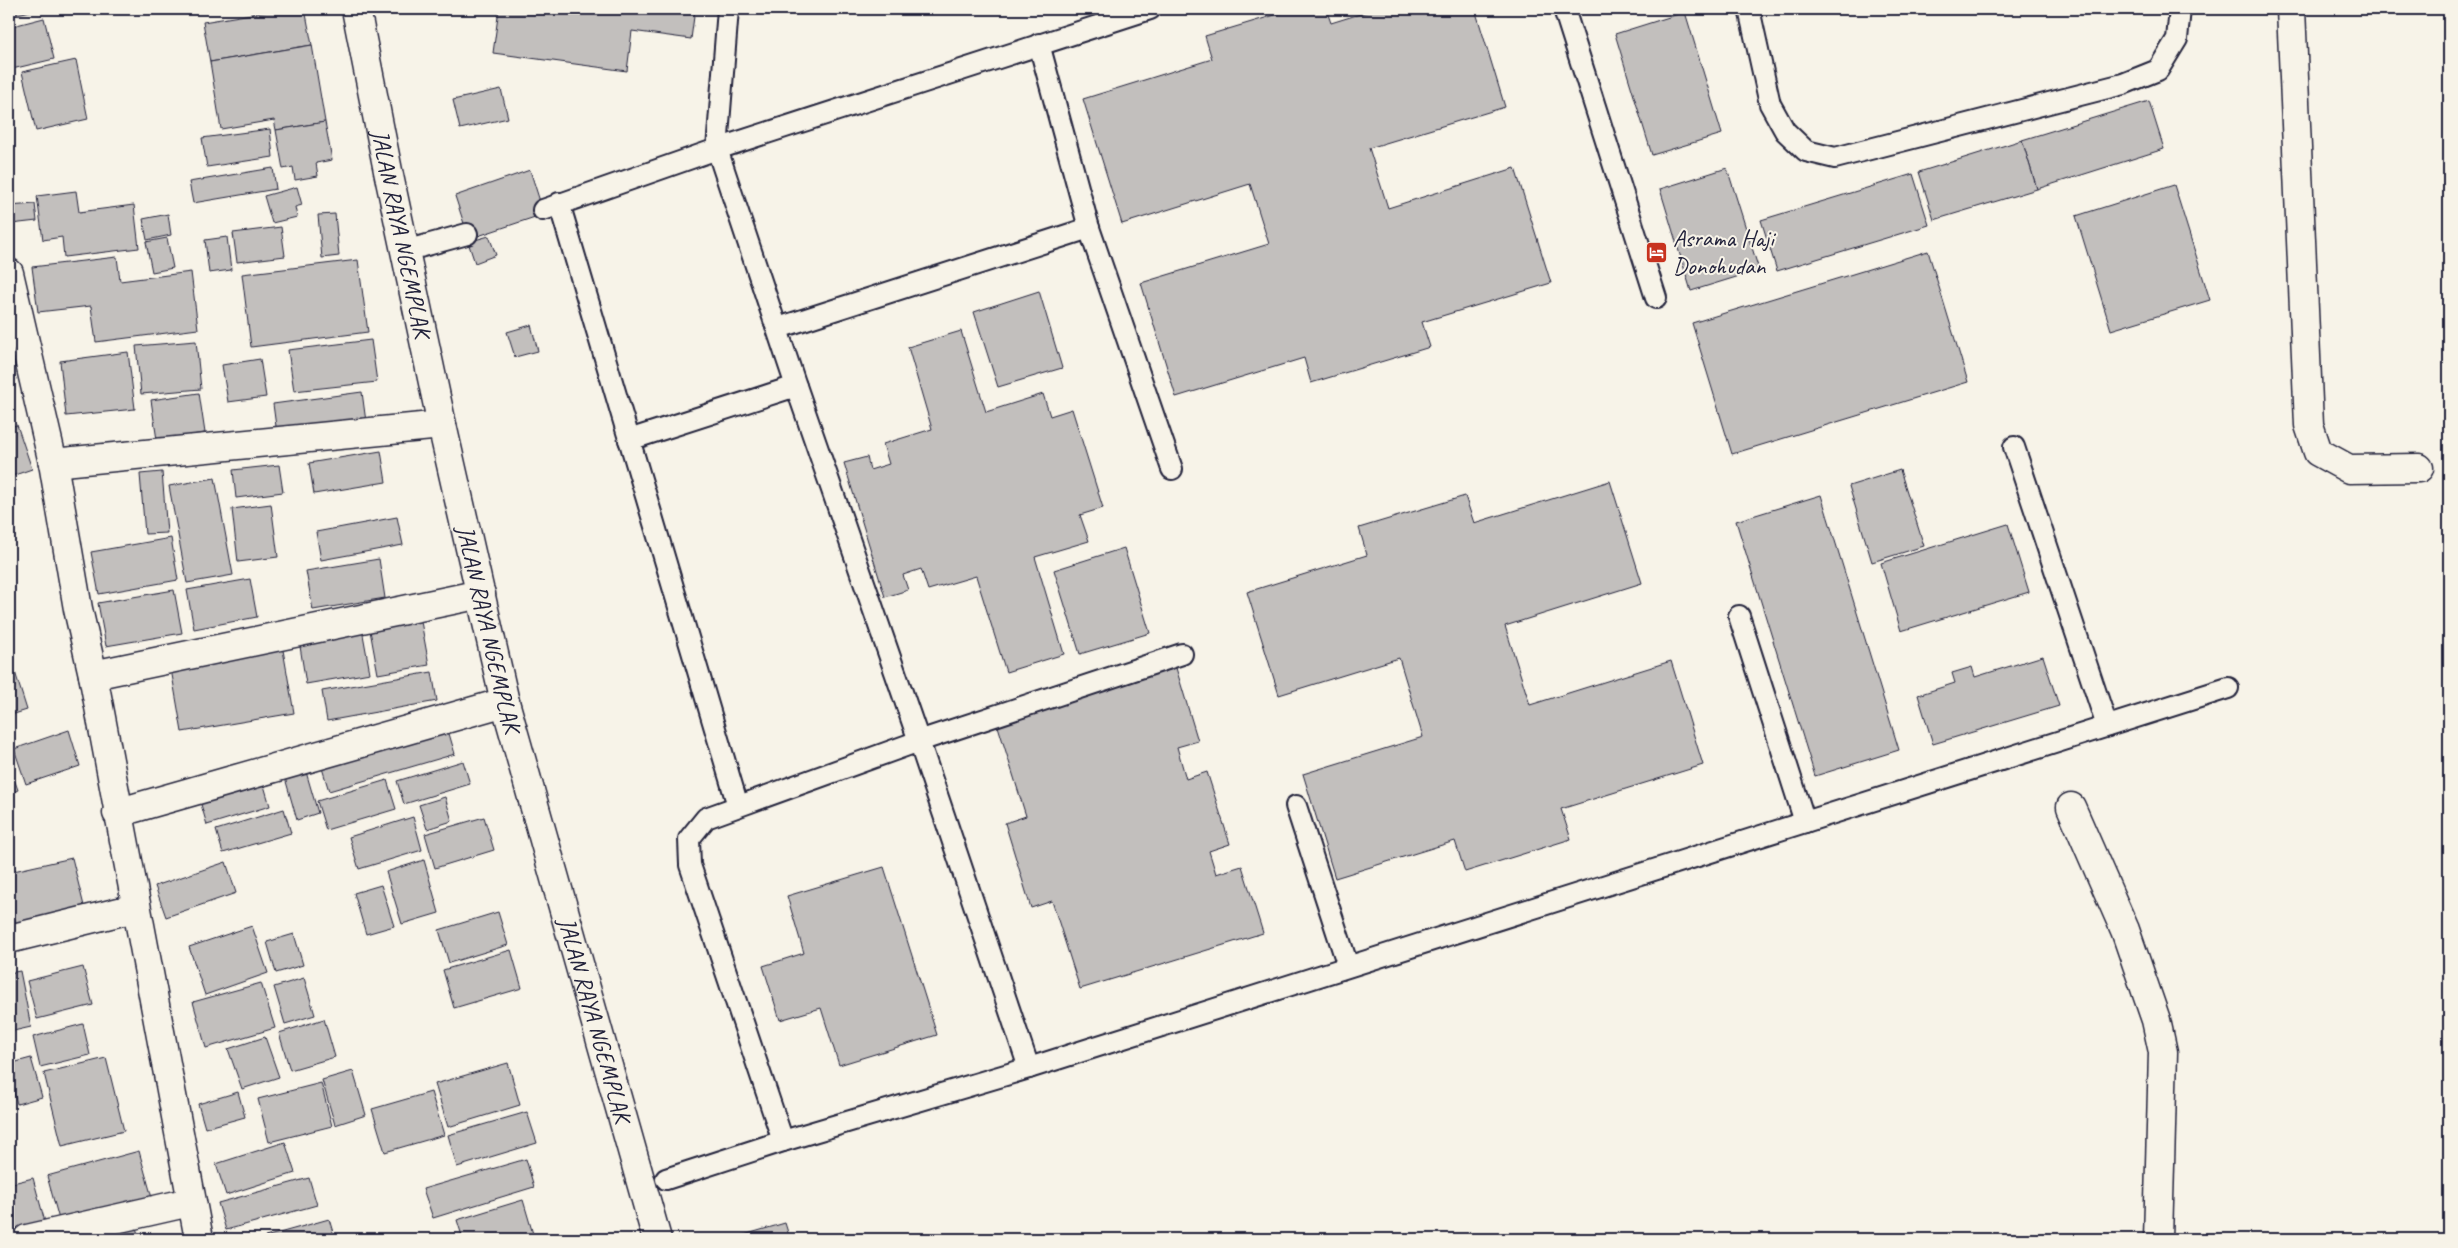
<svg xmlns="http://www.w3.org/2000/svg" width="2458" height="1248" viewBox="0 0 2458 1248" font-family="Caveat,sans-serif">
  <style>
    .building { fill: #c2bfbd; stroke: #22223b }
    .lines { fill: none; stroke-linecap: round; stroke-linejoin: round }
    .lane-casing { stroke: #22223b; stroke-width: 24 }
    .street-casing { stroke: #22223b; stroke-width: 31 }
    .secondary-casing { stroke: #22223b; stroke-width: 31 }
    .lane { stroke: #f7f3e8; stroke-width: 20 }
    .street { stroke: #f7f3e8; stroke-width: 28 }
    .secondary { stroke: #f7f3e8; stroke-width: 28 }
    .labels { text-anchor: middle; stroke-width: 4; stroke-linejoin: round; paint-order: stroke }
    .street-label { font-size: 24px; fill: #22223b; stroke: #f7f3e8 }
    .poi-label { font-size: 24px; fill: #22223b; stroke: #f7f3e8; text-anchor: start }
  </style>
  <rect width="100%" height="100%" fill="#f7f3e8"/>
  <filter id="ink" filterUnits="userSpaceOnUse"><feTurbulence type="fractalNoise" baseFrequency=".02" numOctaves="2"/><feDisplacementMap in="SourceGraphic" scale="10" xChannelSelector="R" yChannelSelector="G"/><feConvolveMatrix kernelMatrix="1 2 1 2 8 2 1 2 1" color-interpolation-filters="sRGB"/></filter>
  <g filter="url(#ink)">
    <!-- building -->
    <g class="building">
      <polygon points="15,9 40,9 17,14"/>
      <polygon points="282,9 305,9 312,45 210,62 203,22"/>
      <polygon points="499,9 695,9 691,39 632,31 627,71 493,53"/>
      <polygon points="1295,9 1326,9 1331,23 1376,9 1475,9 1505,107 1369,148 1388,208 1515,168 1551,283 1422,322 1430,347 1311,383 1304,358 1176,397 1141,283 1269,244 1250,184 1122,224 1083,99 1212,59 1205,36"/>
      <polygon points="1685,12 1722,134 1652,155 1615,34"/>
      <polygon points="44,18 54,59 12,69 9,60 9,27"/>
      <polygon points="312,45 325,122 276,130 274,120 221,129 210,62"/>
      <polygon points="76,60 88,119 36,131 22,72"/>
      <polygon points="501,89 508,118 460,129 453,100"/>
      <polygon points="2149,101 2164,149 2037,189 2022,140"/>
      <polygon points="325,122 332,160 316,163 318,176 295,180 293,167 283,169 276,130"/>
      <polygon points="270,129 273,157 207,167 202,138"/>
      <polygon points="2022,140 2037,189 1934,220 1919,172"/>
      <polygon points="273,168 276,189 193,203 189,182"/>
      <polygon points="1727,168 1759,270 1691,291 1660,189"/>
      <polygon points="530,170 544,214 469,239 455,196"/>
      <polygon points="1913,174 1929,225 1777,271 1761,220"/>
      <polygon points="2174,185 2210,300 2111,330 2076,216"/>
      <polygon points="297,187 302,205 295,207 297,217 272,223 264,196"/>
      <polygon points="76,191 79,212 134,205 139,248 64,257 62,237 43,240 37,196"/>
      <polygon points="35,204 37,221 11,224 9,206"/>
      <polygon points="168,214 171,235 147,240 143,219"/>
      <polygon points="335,214 339,256 322,258 318,215"/>
      <polygon points="281,227 285,256 237,262 233,233"/>
      <polygon points="489,236 496,255 475,263 468,242"/>
      <polygon points="227,237 231,270 209,273 205,240"/>
      <polygon points="167,238 173,268 152,272 146,242"/>
      <polygon points="1928,251 1968,382 1732,454 1692,323"/>
      <polygon points="117,257 120,281 191,272 198,329 96,342 91,306 38,312 32,267"/>
      <polygon points="358,260 368,332 251,347 242,274"/>
      <polygon points="1039,291 1062,368 998,387 974,312"/>
      <polygon points="531,325 538,351 515,357 507,332"/>
      <polygon points="961,331 986,412 1043,394 1050,416 1072,409 1103,508 1080,515 1089,541 1035,557 1064,654 1006,672 976,576 928,590 921,569 903,575 908,590 885,597 844,463 867,457 870,470 889,464 883,444 932,429 908,347"/>
      <polygon points="371,340 377,382 294,391 288,350"/>
      <polygon points="196,341 201,389 141,394 136,346"/>
      <polygon points="128,352 135,409 66,416 60,361"/>
      <polygon points="260,359 266,397 228,402 222,365"/>
      <polygon points="362,392 366,422 277,434 273,404"/>
      <polygon points="199,393 205,433 157,440 151,400"/>
      <polygon points="17,425 32,469 9,477 9,427"/>
      <polygon points="381,451 386,482 314,494 309,463"/>
      <polygon points="279,465 283,492 236,498 233,470"/>
      <polygon points="1900,470 1924,546 1872,562 1849,486"/>
      <polygon points="162,472 167,533 145,534 140,474"/>
      <polygon points="215,478 233,575 187,583 169,486"/>
      <polygon points="1610,481 1642,583 1505,626 1530,705 1671,661 1703,765 1561,809 1571,839 1465,872 1455,841 1335,878 1303,774 1423,737 1399,658 1279,695 1247,592 1367,555 1359,528 1465,496 1474,523"/>
      <polygon points="1821,495 1899,750 1815,776 1736,521"/>
      <polygon points="271,504 278,557 238,562 232,509"/>
      <polygon points="397,517 403,545 321,560 316,532"/>
      <polygon points="2008,524 2029,592 1901,631 1881,563"/>
      <polygon points="171,538 178,580 99,594 91,552"/>
      <polygon points="1124,548 1150,633 1080,654 1054,570"/>
      <polygon points="379,559 385,598 313,610 306,571"/>
      <polygon points="250,579 257,617 194,629 187,590"/>
      <polygon points="174,590 182,633 106,646 98,603"/>
      <polygon points="420,616 429,665 378,674 369,625"/>
      <polygon points="362,629 370,673 306,684 299,640"/>
      <polygon points="283,650 294,713 182,732 171,669"/>
      <polygon points="9,653 27,710 11,715 9,709"/>
      <polygon points="2043,656 2059,706 1933,744 1918,695 1955,683 1952,673 1972,667 1975,677"/>
      <polygon points="1176,668 1198,741 1177,747 1186,779 1207,772 1230,844 1209,851 1216,874 1242,866 1263,933 1080,989 1052,901 1031,908 1005,823 1026,816 997,723"/>
      <polygon points="432,672 437,701 327,721 322,691"/>
      <polygon points="445,720 455,754 329,791 319,758"/>
      <polygon points="69,730 80,766 26,784 14,749"/>
      <polygon points="463,761 470,784 404,804 397,781"/>
      <polygon points="9,765 18,790 9,794"/>
      <polygon points="304,765 318,813 297,820 283,771"/>
      <polygon points="261,775 270,806 207,825 198,794"/>
      <polygon points="387,780 396,809 326,830 317,801"/>
      <polygon points="445,797 452,821 427,829 419,805"/>
      <polygon points="284,809 291,833 223,853 216,830"/>
      <polygon points="413,817 422,850 359,869 349,837"/>
      <polygon points="484,817 494,850 435,868 425,834"/>
      <polygon points="72,858 85,910 16,925 9,894 9,872"/>
      <polygon points="424,860 439,913 402,924 386,872"/>
      <polygon points="226,862 236,893 166,917 155,886"/>
      <polygon points="884,867 937,1035 839,1065 821,1008 780,1020 763,966 804,953 787,896"/>
      <polygon points="381,885 394,926 366,934 354,893"/>
      <polygon points="498,912 508,945 449,963 439,930"/>
      <polygon points="252,926 268,973 205,995 189,947"/>
      <polygon points="294,934 303,965 276,973 267,942"/>
      <polygon points="511,950 522,988 454,1008 443,970"/>
      <polygon points="83,967 93,1005 37,1019 27,981"/>
      <polygon points="20,971 31,1027 9,1032 9,973"/>
      <polygon points="304,978 315,1015 285,1024 274,987"/>
      <polygon points="261,983 275,1028 206,1048 193,1002"/>
      <polygon points="324,1019 335,1057 290,1070 279,1033"/>
      <polygon points="83,1024 90,1055 40,1067 33,1037"/>
      <polygon points="265,1037 279,1077 242,1089 228,1049"/>
      <polygon points="31,1058 42,1097 17,1104 9,1073 9,1064"/>
      <polygon points="106,1058 124,1131 62,1146 44,1073"/>
      <polygon points="508,1063 520,1105 448,1127 435,1084"/>
      <polygon points="353,1071 366,1115 335,1125 322,1080"/>
      <polygon points="321,1083 332,1126 269,1142 258,1099"/>
      <polygon points="238,1092 245,1117 205,1128 198,1104"/>
      <polygon points="431,1092 444,1135 385,1152 372,1109"/>
      <polygon points="527,1112 537,1143 457,1167 448,1135"/>
      <polygon points="285,1142 295,1173 226,1195 216,1164"/>
      <polygon points="139,1151 152,1198 60,1223 47,1176"/>
      <polygon points="526,1159 534,1187 433,1218 423,1189"/>
      <polygon points="33,1178 45,1222 9,1231 9,1184"/>
      <polygon points="309,1178 317,1205 226,1230 218,1203"/>
      <polygon points="523,1200 533,1234 517,1239 463,1239 457,1220"/>
      <polygon points="329,1219 335,1239 265,1239 265,1237"/>
      <polygon points="135,1223 139,1239 78,1239"/>
      <polygon points="785,1223 790,1239 730,1239"/>
    </g>
    <g class="lines">
      <defs>
        <g id="lane">
          <polyline points="728,9 717,149 796,386 919,741 1182,654"/>
          <polyline points="1564,9 1656,298"/>
          <polyline points="1749,9 1770,104 1785,131 1806,151 1835,158 2123,84 2158,70 2177,39 2180,9"/>
          <polyline points="1039,44 1089,228 1172,469"/>
          <polyline points="559,203 738,806"/>
          <polyline points="543,210 717,149 1150,9"/>
          <polyline points="405,251 467,234"/>
          <polyline points="778,328 1089,228"/>
          <polyline points="629,440 796,386"/>
          <polyline points="2014,447 2107,726"/>
          <polyline points="1739,616 1805,822"/>
          <polyline points="1296,806 1348,966"/>
          <polyline points="783,1141 690,865 689,839 706,818 919,741 1029,1068"/>
          <polyline points="666,1179 783,1141 1029,1068 2228,688"/>
        </g>
        <g id="street">
          <polyline points="2291,9 2309,425 2318,452 2349,469 2419,468"/>
          <polyline points="9,273 53,463 78,609 93,675 199,1239"/>
          <polyline points="53,463 442,425"/>
          <polyline points="93,675 481,594"/>
          <polyline points="2071,807 2125,930 2156,1020 2163,1052 2158,1239"/>
          <polyline points="117,813 505,702"/>
          <polyline points="9,939 135,908"/>
          <polyline points="27,1239 190,1202"/>
        </g>
        <g id="secondary">
          <path id="s1" d="M356,9L388,171L442,425L505,702L657,1239"/>
        </g>
      </defs>
      <!-- lane casing -->
      <use href="#lane" class="lane-casing"/>
      <!-- street casing -->
      <use href="#street" class="street-casing"/>
      <!-- secondary casing -->
      <use href="#secondary" class="secondary-casing"/>
      <!-- lane -->
      <use href="#lane" class="lane"/>
      <!-- street -->
      <use href="#street" class="street"/>
      <!-- secondary -->
      <use href="#secondary" class="secondary"/>
    </g>
  </g>
  <!-- icons -->
  <defs>
    <symbol id="hotel-square" viewBox="-11 -11 22 22"><rect x="-9" y="-9" width="18" height="18" rx="4" fill="#c8321e" stroke="#f7f3e8"/><path d="M-6-4.5h1.5V1H6V5H4.5V3h-9V5H-6ZM-4 0a1.8 1.8 0 1 1 3.6 0ZM.5 0V-2.5h3Q6-2.5 6 0Z" fill="#fff"/></symbol>
  </defs>
  <g fill-rule="evenodd">
    <use href="#hotel-square" x="1644" y="240" width="25" height="25"/>
  </g>
  <g class="labels">
    <!-- street labels -->
    <g class="street-label">
      <text dy="8" stroke="none"><textPath href="#s1" startOffset="229">JALAN RAYA NGEMPLAK</textPath></text>
      <text dy="8" stroke="none"><textPath href="#s1" startOffset="634">JALAN RAYA NGEMPLAK</textPath></text>
      <text dy="8" stroke="none"><textPath href="#s1" startOffset="1039">JALAN RAYA NGEMPLAK</textPath></text>
    </g>
    <!-- poi labels -->
    <g class="poi-label">
      <text x="1673" y="246">Asrama Haji<tspan x="1673" dy="28">Donohudan</tspan></text>
    </g>
  </g>
  <!-- margin -->
  <rect width="2458" height="1248" fill="none" stroke="#f7f3e8" stroke-width="30"/>
  <rect x="15" y="15" width="2428" height="1218" fill="none" stroke="#22223b" stroke-width="2" filter="url(#ink)"/>
</svg>
